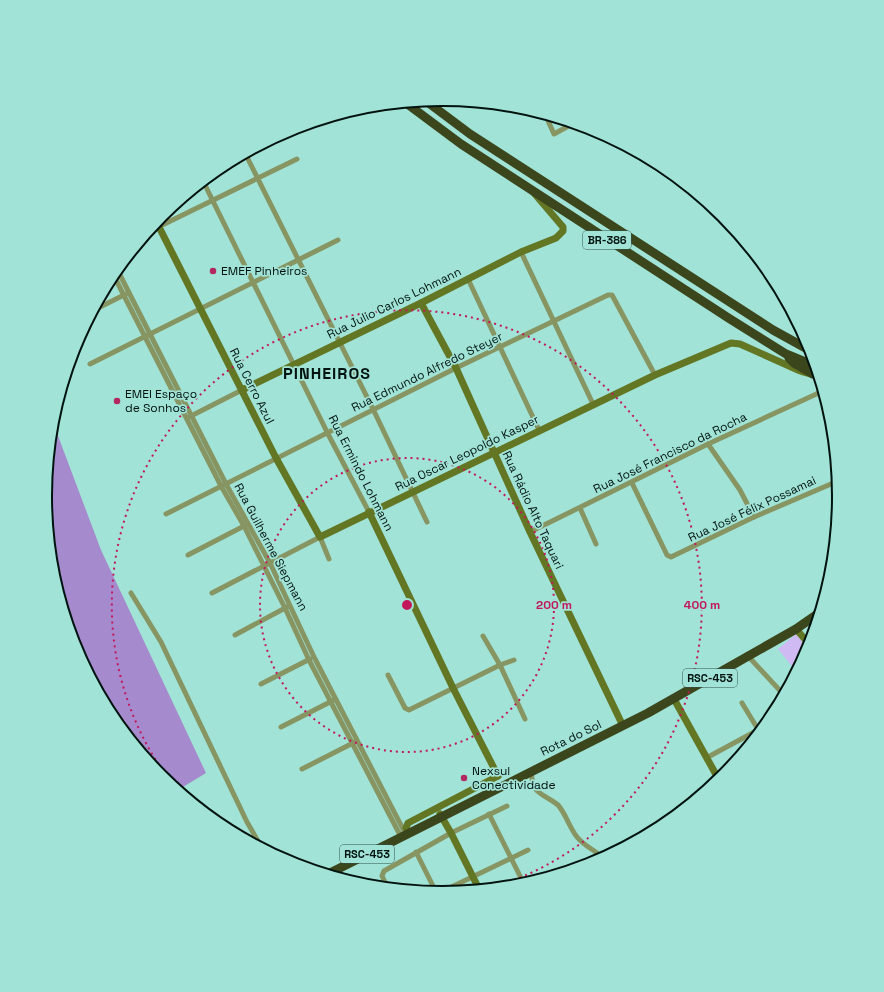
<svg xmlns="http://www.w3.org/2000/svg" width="884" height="992" viewBox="0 0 884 992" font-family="'Space Grotesk',sans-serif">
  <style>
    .green { fill: #cfbaf3 }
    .forest { fill: #a58bce }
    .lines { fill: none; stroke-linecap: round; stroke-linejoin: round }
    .street { stroke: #879563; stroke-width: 5 }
    .secondary { stroke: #637623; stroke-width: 7 }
    .highway { stroke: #3b461c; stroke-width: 9 }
    .ring { fill: none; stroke: #c2185b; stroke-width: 2; stroke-dasharray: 2 4 }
    .poi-dot { fill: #b32760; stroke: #a1e3d6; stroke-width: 1.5 }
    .labels { text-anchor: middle; stroke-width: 3.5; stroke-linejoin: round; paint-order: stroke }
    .shield { fill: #a1e3d6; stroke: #30514b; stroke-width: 1 }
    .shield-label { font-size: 11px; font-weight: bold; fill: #00130f }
    .poi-label { font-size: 12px; fill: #00130f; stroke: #a1e3d6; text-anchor: start }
    .street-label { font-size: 12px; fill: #00130f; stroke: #a1e3d6 }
    .district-label { font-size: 16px; font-weight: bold; letter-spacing: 1px; fill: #00130f; stroke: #a1e3d6 }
    .rim { fill: none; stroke: #00130f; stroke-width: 2 }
    .centre { fill: #c2185b; stroke: #a1e3d6; stroke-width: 2 }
    .ring-label { font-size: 12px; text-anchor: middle; font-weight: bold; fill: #c2185b; stroke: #a1e3d6; stroke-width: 3.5; stroke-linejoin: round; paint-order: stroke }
  </style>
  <rect width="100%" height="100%" fill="#a1e3d6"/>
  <!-- green -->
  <polygon class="green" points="796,634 808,649 796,671 778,649"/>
  <!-- forest -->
  <polygon class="forest" points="52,420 101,550 206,773 178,790 161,777 112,716 75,648 53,573 45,496"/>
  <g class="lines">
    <!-- street -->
    <g class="street">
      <polyline points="545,114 554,134 574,123"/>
      <polyline points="245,153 373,409 427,522"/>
      <polyline points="203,181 328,434 369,512"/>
      <polyline points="146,233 297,159"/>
      <polyline points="521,252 593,404"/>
      <polyline points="117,269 226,484 270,563 314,657 405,833"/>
      <polyline points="113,274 221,486 244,526 285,608 309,660 401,837"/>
      <polyline points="468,279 539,430"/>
      <polyline points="94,310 126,294"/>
      <polyline points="90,364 338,240"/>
      <polyline points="819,392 820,382"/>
      <polyline points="189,417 242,390"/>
      <polyline points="708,444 740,490 754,517"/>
      <polyline points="632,483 667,555 671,557 754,517 838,481"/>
      <polyline points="580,508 596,544"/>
      <polyline points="166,514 456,368 608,295 612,295 655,375"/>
      <polyline points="530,532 708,444 823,391"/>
      <polyline points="188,555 246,525"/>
      <polyline points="131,593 161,642 247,822 262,848"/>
      <polyline points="212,593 320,537 329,559"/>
      <polyline points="235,635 287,607"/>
      <polyline points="483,636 500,665 525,719"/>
      <polyline points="748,656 784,695"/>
      <polyline points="388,675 405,708 409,710 500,665 514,660"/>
      <polyline points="261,684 310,659"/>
      <polyline points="742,703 759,731"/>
      <polyline points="281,727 334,700"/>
      <polyline points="708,757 758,730"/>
      <polyline points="302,769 355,742"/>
      <path d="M531,772C532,777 532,782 534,787C536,793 551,799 558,805C566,814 569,827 577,837C584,846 595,850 603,858"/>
      <polyline points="489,814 524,884"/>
      <polyline points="416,852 436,892"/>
      <polyline points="388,888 382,876 384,871 451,833 507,806"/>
      <polyline points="439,893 528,850"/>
    </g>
    <!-- secondary -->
    <g class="secondary">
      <path d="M156,221L276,458L320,537L655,375L731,343L740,344L798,370C805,373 812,374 819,377"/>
      <polyline points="421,303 456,368 530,532 623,726"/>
      <polyline points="242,390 421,303 521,252 556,238 563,231 563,227 534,193"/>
      <polyline points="369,512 453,688 498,776"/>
      <polyline points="796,629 810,645"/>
      <polyline points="674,699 719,780"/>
      <polyline points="440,814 451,833 479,889"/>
      <polyline points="409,833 406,828 408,823 498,776"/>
    </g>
    <!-- highway -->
    <g class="highway">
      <polyline points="426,101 470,134 773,330 811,351"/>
      <polyline points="406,103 461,144 730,319 786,354 815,366"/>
      <polyline points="789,358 794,363 813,374"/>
      <polyline points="328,874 648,713 796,629 819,613"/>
    </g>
  </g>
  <!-- distance rings -->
  <g class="ring">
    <circle cx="407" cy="605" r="147"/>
    <path d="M176 789A295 295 0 1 1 491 888"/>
  </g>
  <!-- markers -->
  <g class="poi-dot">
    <circle cx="213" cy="271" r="4"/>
    <circle cx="117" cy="401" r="4"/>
    <circle cx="464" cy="778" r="4"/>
  </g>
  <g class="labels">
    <!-- shield labels -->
    <g class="shield">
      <rect x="583" y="231" width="48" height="18" rx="3"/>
      <rect x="683" y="669" width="54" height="18" rx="3"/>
      <rect x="340" y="845" width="54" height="18" rx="3"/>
    </g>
    <g class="shield-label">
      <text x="607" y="244">BR-386</text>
      <text x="710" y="682">RSC-453</text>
      <text x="367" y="858">RSC-453</text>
    </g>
    <!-- poi labels -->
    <g class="poi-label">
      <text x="221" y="275">EMEF Pinheiros</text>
      <text x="125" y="398">EMEI Espaço<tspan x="125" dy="14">de Sonhos</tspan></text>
      <text x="472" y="775">Nexsul<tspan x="472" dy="14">Conectividade</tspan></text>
    </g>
    <!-- street labels -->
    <g class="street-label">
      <text transform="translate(394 303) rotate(-26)" y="4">Rua Julio Carlos Lohmann</text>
      <text transform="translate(427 372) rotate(-26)" y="4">Rua Edmundo Alfredo Steyer</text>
      <text transform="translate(252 386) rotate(63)" y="4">Rua Cerro Azul</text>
      <text transform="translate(467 453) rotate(-26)" y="4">Rua Oscar Leopoldo Kasper</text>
      <text transform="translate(670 453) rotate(-26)" y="4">Rua José Francisco da Rocha</text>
      <text transform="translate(361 473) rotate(63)" y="4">Rua Ermindo Lohmann</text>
      <text transform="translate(752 509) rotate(-25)" y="4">Rua José Félix Possamai</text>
      <text transform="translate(533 510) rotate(65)" y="4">Rua Rádio Alto Taquari</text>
      <text transform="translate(271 547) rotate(62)" y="4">Rua Guilherme Siepmann</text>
      <text transform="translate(571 738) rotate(-26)" y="4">Rota do Sol</text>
    </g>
    <!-- district labels -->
    <g class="district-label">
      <text x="327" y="379">PINHEIROS</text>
    </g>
  </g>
  <!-- crop -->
  <path d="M0 0H884V992H0ZM52 496a390 390 0 1 1 780 0a390 390 0 1 1-780 0Z" fill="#a1e3d6" fill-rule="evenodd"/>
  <path class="rim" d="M52 496a390 390 0 1 1 780 0a390 390 0 1 1-780 0Z"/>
  <circle cx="407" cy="605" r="6" class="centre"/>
  <g class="ring-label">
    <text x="554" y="609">200 m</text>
    <text x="702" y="609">400 m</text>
  </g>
</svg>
